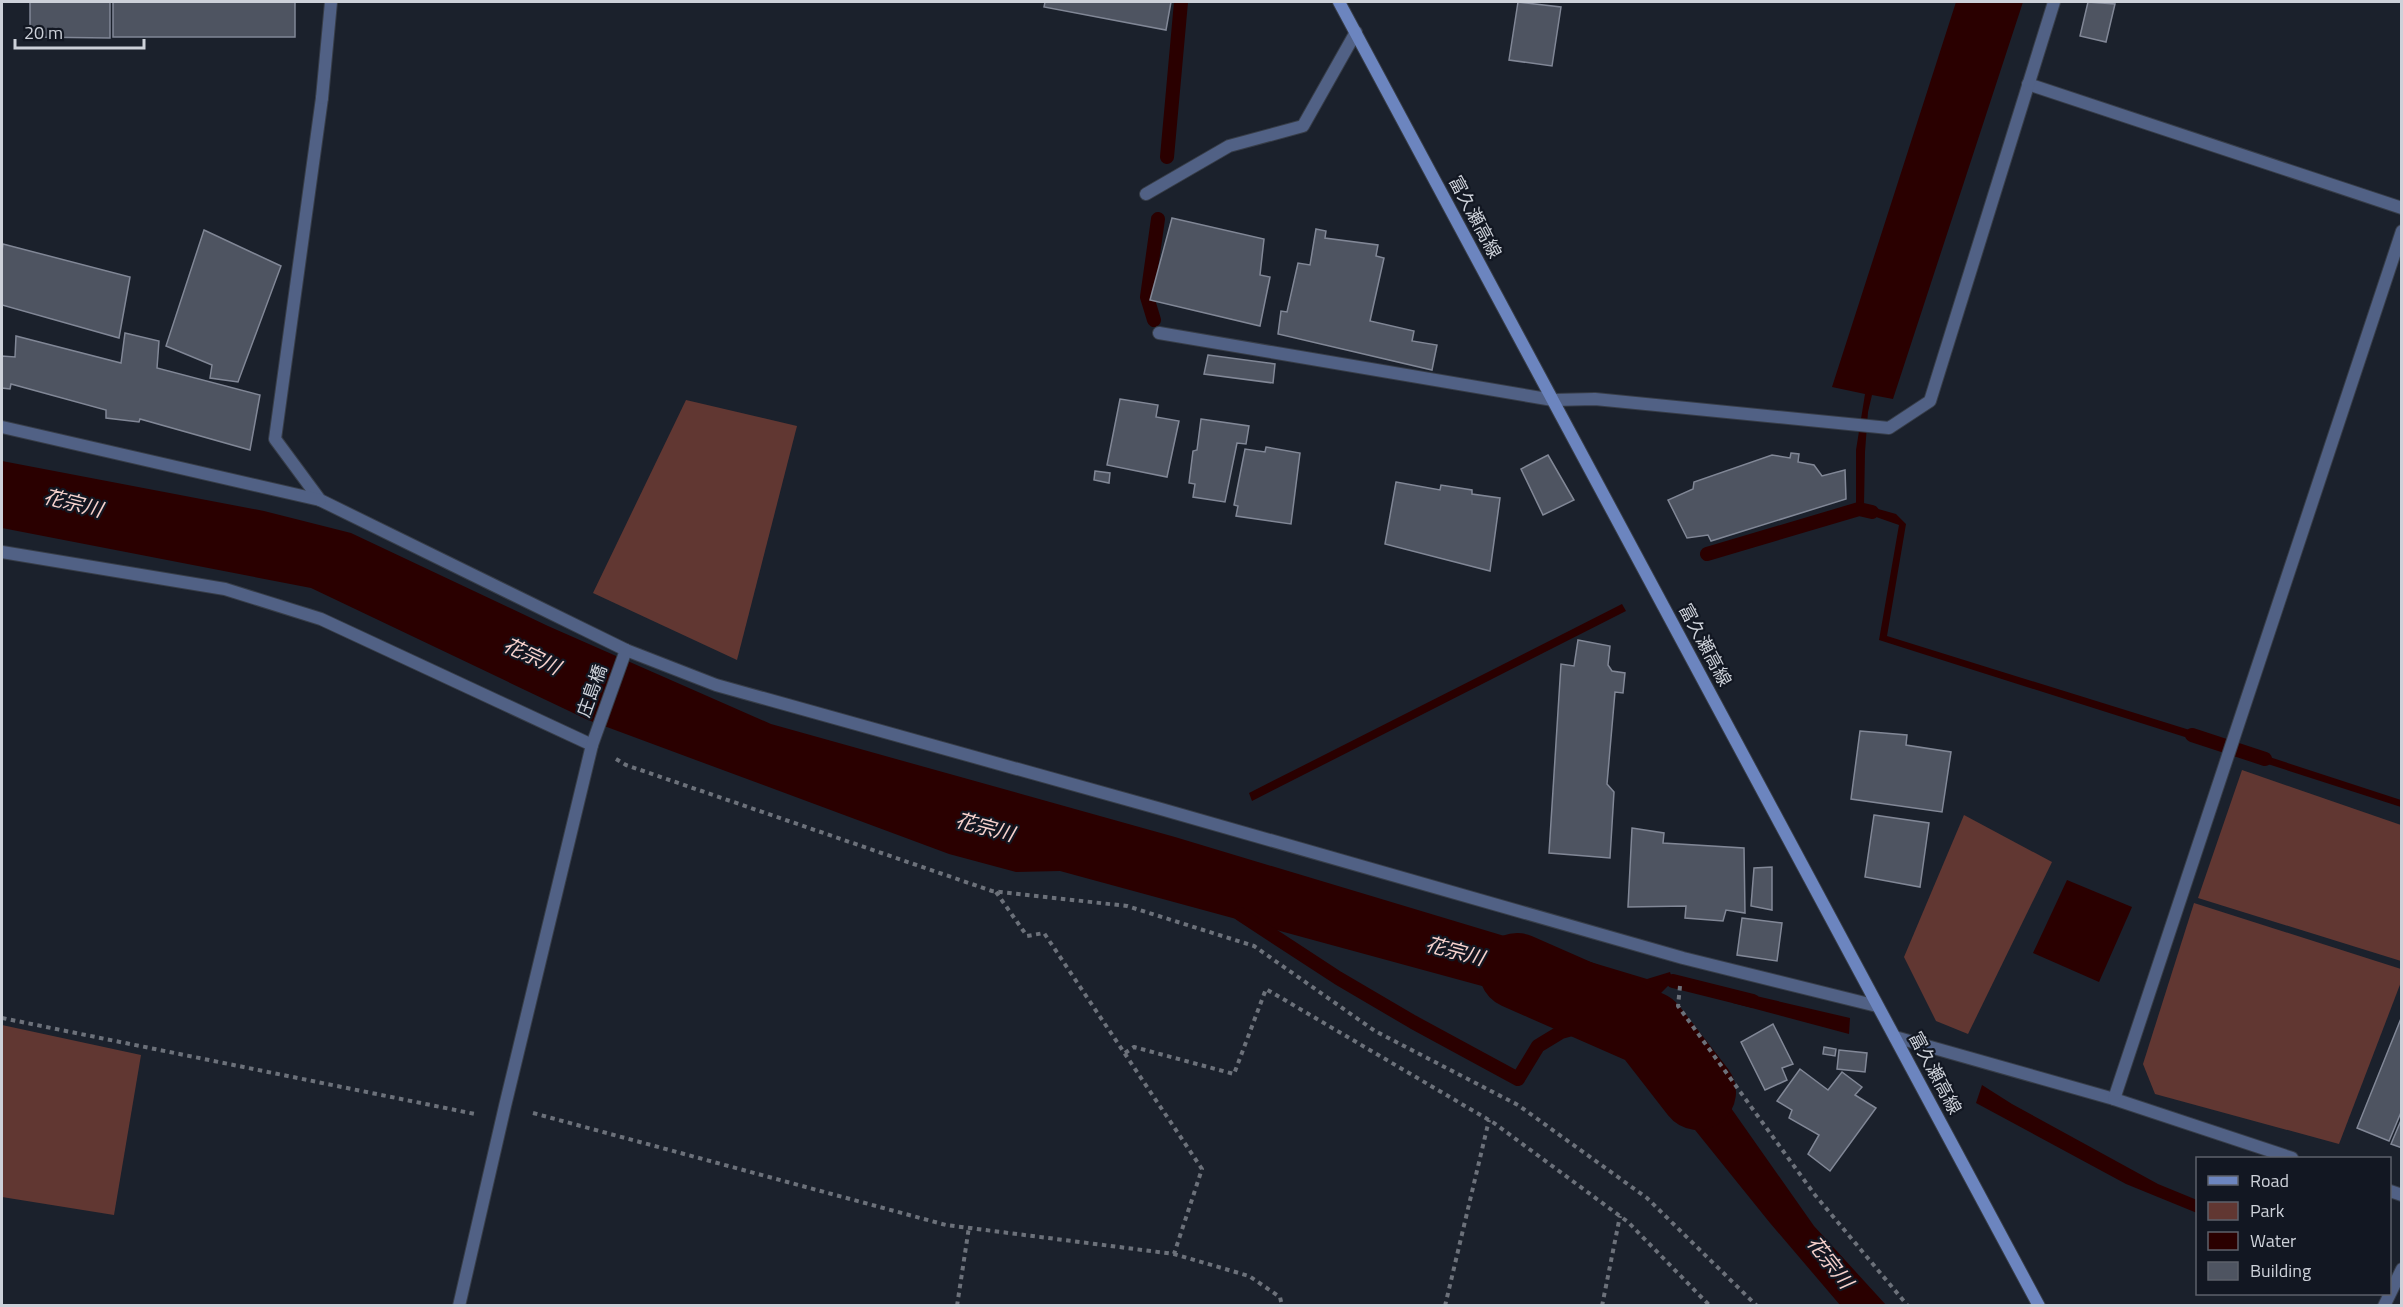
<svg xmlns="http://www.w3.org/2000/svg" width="2403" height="1307" viewBox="0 0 2403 1307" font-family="'Titillium Web','Noto Sans JP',sans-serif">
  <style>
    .green { fill: #613732 }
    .water { fill: #2a0000 }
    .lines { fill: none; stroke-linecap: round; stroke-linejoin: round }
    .stream { stroke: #2a0000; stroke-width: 14 }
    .river { stroke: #2a0000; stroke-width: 76 }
    .building { fill: #4e5461; stroke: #818796; stroke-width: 1.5 }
    .lane-casing { stroke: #373d48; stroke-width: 14 }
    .street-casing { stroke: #373d48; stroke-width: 14 }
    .secondary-casing { stroke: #373d48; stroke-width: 14 }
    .path { stroke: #6c717a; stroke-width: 4; stroke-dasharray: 4.5 4.5; stroke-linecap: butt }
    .lane { stroke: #516185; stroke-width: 12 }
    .street { stroke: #516185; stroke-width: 12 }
    .secondary { stroke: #6c85bf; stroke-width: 12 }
    .labels { text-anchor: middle; stroke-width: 4.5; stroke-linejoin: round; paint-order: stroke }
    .street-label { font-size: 18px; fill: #cdd1d9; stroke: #121722 }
    .water-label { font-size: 20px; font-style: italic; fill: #f7d2cd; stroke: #121722 }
  </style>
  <rect width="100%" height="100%" fill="#1b212c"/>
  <!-- green -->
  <g class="green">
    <polygon points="686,400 797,426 737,660 593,593"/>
    <polygon points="2242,770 2401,825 2401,961 2198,898"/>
    <polygon points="1964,815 2052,862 1968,1034 1936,1021 1904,957"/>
    <polygon points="2194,903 2401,969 2401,982 2339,1144 2155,1094 2143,1064"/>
    <polygon points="2,1025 141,1055 114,1215 2,1197"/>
  </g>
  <!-- water -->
  <g class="water">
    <polygon points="1956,2 2023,2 1893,399 1872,395 1868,412 1865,452 1864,505 1896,514 1906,524 1887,636 2209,736 2207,744 1879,640 1899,525 1856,510 1856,450 1865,394 1832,387"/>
    <polygon points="2,461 264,511 351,533 548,626 771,724 1175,837 1647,979 1670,972 1673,981 1655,999 1603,1019 1060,871 1016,872 949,854 588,720 311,588 2,528"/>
    <polygon points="1622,604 1626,611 1252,801 1249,793"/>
    <polygon points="2251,751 2401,800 2401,807 2249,758"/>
    <polygon points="2067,880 2132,907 2099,982 2033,953"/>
    <polygon points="1739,992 1850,1018 1849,1034 1733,1003"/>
    <polygon points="1660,1007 1814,1226 1886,1305 1840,1305 1770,1223 1641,1063 1604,1026"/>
    <polygon points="1982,1085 2012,1104 2158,1184 2197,1200 2197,1213 2126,1184 1976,1103"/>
  </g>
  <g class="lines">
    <!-- stream -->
    <g class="stream">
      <polyline points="1167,157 1181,2"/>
      <polyline points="1154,320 1147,297 1158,219"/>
      <polyline points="1707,554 1859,509 1872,512"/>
      <polyline points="2192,735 2265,759"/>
      <polyline points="1240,914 1338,978 1413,1022 1518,1079 1538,1046 1561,1032 1619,1016"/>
      <polyline points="1673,981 1753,1001"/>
    </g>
    <!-- river -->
    <polyline class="river" points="1517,971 1649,1029 1698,1092"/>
  </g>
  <!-- building -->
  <g class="building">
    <polygon points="30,2 110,2 110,38 30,37"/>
    <rect x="113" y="2" width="182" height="35"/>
    <polygon points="1045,2 1171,2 1166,30 1044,7"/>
    <polygon points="1518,2 1561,7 1552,66 1509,60"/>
    <polygon points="2088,2 2115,4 2106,42 2080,36"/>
    <polygon points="1172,218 1264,239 1260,275 1270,277 1260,326 1150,300"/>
    <polygon points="1316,229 1326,231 1325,238 1378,245 1376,256 1384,258 1370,321 1414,331 1412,341 1437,345 1432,370 1278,334 1281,311 1287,312 1298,263 1310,265"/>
    <polygon points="204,230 281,266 238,382 210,378 212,365 166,346"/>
    <polygon points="3,244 130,277 119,338 2,305 2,251"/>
    <polygon points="125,333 159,341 157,368 260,395 250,450 140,419 139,422 106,418 106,410 11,384 10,389 2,388 2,356 15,357 16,336 121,363"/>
    <polygon points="1208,355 1275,364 1273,383 1204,374"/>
    <polygon points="1120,399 1158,405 1156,417 1179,421 1167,477 1107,465"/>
    <polygon points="1201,419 1249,426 1246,444 1237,443 1225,502 1193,497 1195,484 1189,483 1193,451 1197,450"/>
    <polygon points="1266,447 1300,453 1291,524 1236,516 1238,506 1234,505 1245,449 1265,452"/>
    <polygon points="1791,453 1799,454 1798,462 1814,465 1822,476 1845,470 1846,499 1711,541 1708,535 1687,538 1668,500 1693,489 1694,482 1772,455 1790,458"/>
    <polygon points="1548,455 1574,500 1543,515 1521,469"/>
    <polygon points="1095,471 1110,473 1109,483 1094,480"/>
    <polygon points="1396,482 1440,490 1441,485 1472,490 1472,494 1500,498 1490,571 1385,544"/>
    <polygon points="1578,640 1610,646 1608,665 1612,671 1625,673 1623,693 1615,692 1607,784 1614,792 1610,858 1549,853 1561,664 1574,666"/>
    <polygon points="1860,731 1907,735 1906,745 1951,752 1942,812 1851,799"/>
    <polygon points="1874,815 1929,823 1920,887 1865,877"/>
    <polygon points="1632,828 1664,833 1663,843 1744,848 1745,913 1726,910 1723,921 1685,918 1686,906 1628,907"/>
    <polygon points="1772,867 1772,910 1751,906 1754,868"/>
    <polygon points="1742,918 1782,923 1777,961 1737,955"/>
    <polygon points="2402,1016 2402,1110 2389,1141 2357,1128"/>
    <polygon points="1773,1024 1793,1064 1782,1068 1787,1080 1765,1090 1741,1042"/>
    <polygon points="1824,1047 1836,1049 1835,1056 1823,1054"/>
    <polygon points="1839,1050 1867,1053 1865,1072 1837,1069"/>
    <polygon points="1800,1069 1828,1090 1842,1072 1862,1087 1855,1095 1876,1108 1830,1171 1808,1154 1819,1135 1789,1118 1792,1110 1777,1101"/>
    <polygon points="2402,1118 2402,1148 2391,1144"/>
  </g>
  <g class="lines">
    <defs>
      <g id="lane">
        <polyline points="322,98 275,439 320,500 626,650 716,685 1161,809 1683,958 1877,1006"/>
        <polyline points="2384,1306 2402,1269"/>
      </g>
      <g id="street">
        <polyline points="2028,84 2402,208"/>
        <polyline points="322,98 331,2"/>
        <polyline points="1146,194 1229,146 1303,126 1356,32"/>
        <polyline points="1159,333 1553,400 1595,399 1889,428 1930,401 2054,2"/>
        <polyline points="2,427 320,500"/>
        <polyline points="2,552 225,589 321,619 592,745"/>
        <polyline points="1895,1037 2114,1099 2292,1158"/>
        <polyline points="2114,1099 2402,231"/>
        <polyline points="2390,1191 2402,1195"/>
        <polyline points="459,1306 505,1106 592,745 626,650"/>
      </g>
      <polyline id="secondary" points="1339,2 2039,1306"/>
    </defs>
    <!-- lane casing -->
    <use href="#lane" class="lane-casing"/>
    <!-- street casing -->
    <use href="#street" class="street-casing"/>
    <!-- secondary casing -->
    <use href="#secondary" class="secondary-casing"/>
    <!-- path -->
    <g class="path">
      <polyline points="616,759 626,765 992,891 1127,906 1254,946 1375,1031 1518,1105 1647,1198 1757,1306"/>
      <polyline points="996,892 1027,936 1044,933 1202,1169 1174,1254"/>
      <polyline points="1680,986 1678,1006 1815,1195 1908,1306"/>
      <polyline points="2,1018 475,1114"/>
      <polyline points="1125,1053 1134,1047 1234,1074 1266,989 1494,1123 1628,1222 1710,1306"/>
      <polyline points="533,1113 946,1225 1174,1254 1249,1276 1280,1297 1282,1306"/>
      <polyline points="957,1306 969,1227"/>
      <polyline points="1445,1306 1489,1120"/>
      <polyline points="1602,1306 1620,1216"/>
    </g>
    <!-- lane -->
    <use href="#lane" class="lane"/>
    <!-- street -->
    <use href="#street" class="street"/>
    <!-- secondary -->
    <use href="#secondary" class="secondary"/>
  </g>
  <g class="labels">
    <!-- street labels -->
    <g class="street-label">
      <text transform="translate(1475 217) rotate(62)" y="6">富久瀬高線</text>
      <text transform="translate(1705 645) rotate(62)" y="6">富久瀬高線</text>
      <text transform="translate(592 691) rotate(-70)" y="6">庄島橋</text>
      <text transform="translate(1935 1073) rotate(62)" y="6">富久瀬高線</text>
    </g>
    <!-- water labels -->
    <g class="water-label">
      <text transform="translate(73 503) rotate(14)" y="7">花宗川</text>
      <text transform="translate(532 656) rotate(25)" y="7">花宗川</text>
      <text transform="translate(985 827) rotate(15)" y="7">花宗川</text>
      <text transform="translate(1455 951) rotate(15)" y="7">花宗川</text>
      <text transform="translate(1830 1262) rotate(52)" y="7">花宗川</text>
    </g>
  </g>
  <!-- border -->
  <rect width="2403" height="1307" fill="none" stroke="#cdd1d9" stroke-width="6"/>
  <!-- legend -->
  <rect x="2196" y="1157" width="195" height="138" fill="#121722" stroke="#5d616b" stroke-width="1.5"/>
  <rect x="2208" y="1176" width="30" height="9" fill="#6c85bf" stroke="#5d616b" stroke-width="1.5"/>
  <text x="2250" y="1187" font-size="18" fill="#cdd1d9">Road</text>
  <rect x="2208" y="1202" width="30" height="18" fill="#613732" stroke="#5d616b" stroke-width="1.5"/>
  <text x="2250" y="1217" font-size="18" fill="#cdd1d9">Park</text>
  <rect x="2208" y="1232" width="30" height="18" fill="#2a0000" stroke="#5d616b" stroke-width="1.5"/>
  <text x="2250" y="1247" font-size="18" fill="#cdd1d9">Water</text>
  <rect x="2208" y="1262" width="30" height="18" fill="#4e5461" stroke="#5d616b" stroke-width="1.5"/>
  <text x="2250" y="1277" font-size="18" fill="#cdd1d9">Building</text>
  <!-- scale -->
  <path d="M15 39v9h129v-9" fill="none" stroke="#cdd1d9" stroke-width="3"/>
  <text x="24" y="39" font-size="18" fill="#cdd1d9" stroke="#121722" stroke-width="4.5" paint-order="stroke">20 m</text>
</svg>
